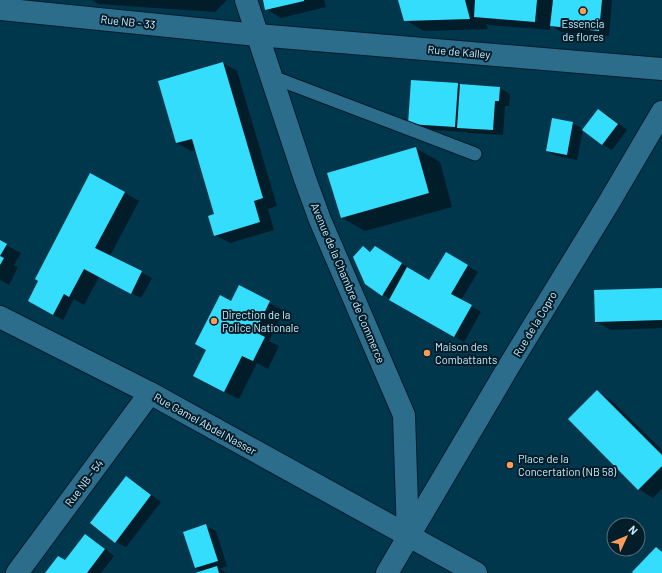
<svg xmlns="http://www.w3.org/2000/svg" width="662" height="573" viewBox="0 0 662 573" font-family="Barlow,sans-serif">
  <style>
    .shadow { fill: #0007 }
    .building { fill: #34ddfb }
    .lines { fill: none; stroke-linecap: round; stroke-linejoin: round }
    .lane-casing { stroke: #001d2c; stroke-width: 15 }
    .street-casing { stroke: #001d2c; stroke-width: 24 }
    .secondary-casing { stroke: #001d2c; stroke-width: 24 }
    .lane { stroke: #2d6d8c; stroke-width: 13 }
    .street { stroke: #2d6d8c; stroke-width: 22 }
    .secondary { stroke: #2d6d8c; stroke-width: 22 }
    .poi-dot { fill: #fe9b59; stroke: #031d29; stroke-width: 1.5 }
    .labels { text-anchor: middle; stroke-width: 4; stroke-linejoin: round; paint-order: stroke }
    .street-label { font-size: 11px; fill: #cbebfc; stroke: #031d29 }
    .poi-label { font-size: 11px; fill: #cbebfc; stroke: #031d29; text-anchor: start }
  </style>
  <rect width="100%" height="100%" fill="#00374d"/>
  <!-- shadow -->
  <g class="shadow">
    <polygon points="92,0 227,0 215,12 98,4"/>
    <polygon points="264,0 324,0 326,7 281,18 266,9"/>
    <polygon points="399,0 612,0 609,36 561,32 550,25 550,30 489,25 486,24 488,29 424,31 405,20"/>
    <polygon points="223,63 237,71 277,206 268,209 274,230 230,243 215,235 215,215 196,150 191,151 177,143"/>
    <polygon points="457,84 460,86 461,85 500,88 510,94 509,106 505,106 503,135 468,133 465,131 465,132 419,129 409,124"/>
    <polygon points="599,110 609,116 627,130 612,150 602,144 583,129 577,160 557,156 547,151 553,119 573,123 584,130"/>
    <polygon points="416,148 440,162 452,207 365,231 342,218"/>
    <polygon points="124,192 139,201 110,256 152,278 141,298 99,277 84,305 74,299 63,320 39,307"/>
    <polygon points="0,242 21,253 14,265 18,267 9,285 0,280"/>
    <polygon points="363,248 371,252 375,248 411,269 411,270 430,282 456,259 478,272 461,300 481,312 464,342 390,299 366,284"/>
    <polygon points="239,287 284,311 269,341 279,346 268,369 257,363 239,399 209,384 232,302"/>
    <polygon points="662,289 662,328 611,330 596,322"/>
    <polygon points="597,391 611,400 662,450 662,489 653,498 639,489 569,419"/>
    <polygon points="126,478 136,483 161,502 126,547 116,542"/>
    <polygon points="206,526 216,531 227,566 220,569 227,573 197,573 202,571 196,568"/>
    <polygon points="85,535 95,541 114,556 101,573 46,573 65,561"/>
  </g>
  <!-- building -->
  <g class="building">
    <polygon points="263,0 304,0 304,1 265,10"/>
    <polygon points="398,0 465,0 470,19 404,21"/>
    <polygon points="475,0 537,0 535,22 474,17"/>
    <polygon points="553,0 602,0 599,31 550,26"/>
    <polygon points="223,62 263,198 254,201 260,222 214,236 208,216 214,214 192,139 176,143 158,81"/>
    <polygon points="411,80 458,83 455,127 408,124"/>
    <polygon points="460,84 500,87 499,101 495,101 493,130 457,128"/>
    <polygon points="598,109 618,124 602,145 582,130"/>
    <polygon points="552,118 573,122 567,155 546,151"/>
    <polygon points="416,147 429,193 341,218 327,173"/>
    <polygon points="90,173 125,192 95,248 142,271 131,294 84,269 69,297 64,294 53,315 28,301 38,281 35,279"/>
    <polygon points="0,240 7,244 0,256 4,258 0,265"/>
    <polygon points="363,246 370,252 375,246 402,263 382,296 365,284 353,257"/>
    <polygon points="446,252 468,265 451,294 472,305 454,337 389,300 407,267 429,280"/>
    <polygon points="239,285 270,301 255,332 265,337 253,361 242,356 224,392 193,376 206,350 195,344 220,295 231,301"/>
    <polygon points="662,288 662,320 595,322 594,290"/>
    <polygon points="597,390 662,455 662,466 638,490 568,419"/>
    <polygon points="126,476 151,495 115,543 90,523"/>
    <polygon points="206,524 218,561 195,568 183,532"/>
    <polygon points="85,534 105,549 87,573 45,573 58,556 65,560"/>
    <polygon points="656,547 662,552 662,573 633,573 632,572"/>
    <polygon points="217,566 219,573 195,573"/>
  </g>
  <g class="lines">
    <defs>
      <polyline id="lane" points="270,76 428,136 475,154"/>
      <polyline id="street" points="17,573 150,393"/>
      <g id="secondary">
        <polyline points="246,0 305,179 320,220 404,415 408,536"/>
        <polyline points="0,9 257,35 662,69"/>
        <polyline points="0,317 150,393 476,573"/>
        <polyline points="387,573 509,366 608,204 662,112"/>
      </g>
    </defs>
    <!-- lane casing -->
    <use href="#lane" class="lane-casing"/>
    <!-- street casing -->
    <use href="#street" class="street-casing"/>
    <!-- secondary casing -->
    <use href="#secondary" class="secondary-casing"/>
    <!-- lane -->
    <use href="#lane" class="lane"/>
    <!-- street -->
    <use href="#street" class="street"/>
    <!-- secondary -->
    <use href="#secondary" class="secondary"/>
  </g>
  <!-- markers -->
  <g class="poi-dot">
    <circle cx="583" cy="11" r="4"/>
    <circle cx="214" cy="321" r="4"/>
    <circle cx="427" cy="353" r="4"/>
    <circle cx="510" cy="465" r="4"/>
  </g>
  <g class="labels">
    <!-- street labels -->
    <g class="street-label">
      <text transform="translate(128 22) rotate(6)" y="4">Rue NB - 33</text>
      <text transform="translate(459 52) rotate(5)" y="4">Rue de Kalley</text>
      <text transform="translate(348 283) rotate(67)" y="4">Avenue de la Chambre de Commerce</text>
      <text transform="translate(535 324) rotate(-59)" y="4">Rue de la Copro</text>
      <text transform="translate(205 424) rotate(29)" y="4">Rue Gamel Abdel Nasser</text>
      <text transform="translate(84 483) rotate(-53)" y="4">Rue NB - 54</text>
    </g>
    <!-- poi labels -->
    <g class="poi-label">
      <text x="583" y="28" text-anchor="middle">Essencia<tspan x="583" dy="13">de flores</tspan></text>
      <text x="222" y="319">Direction de la<tspan x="222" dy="13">Police Nationale</tspan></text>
      <text x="435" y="351">Maison des<tspan x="435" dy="13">Combattants</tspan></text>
      <text x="518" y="463">Place de la<tspan x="518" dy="13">Concertation (NB 58)</tspan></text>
    </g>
  </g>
  <!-- north arrow -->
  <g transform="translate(626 537) rotate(46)"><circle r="19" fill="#031d29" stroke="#536f7d"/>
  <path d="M0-3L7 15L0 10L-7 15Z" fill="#fe9b59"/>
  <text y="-6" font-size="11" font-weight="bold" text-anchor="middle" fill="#cbebfc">N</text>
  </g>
</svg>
